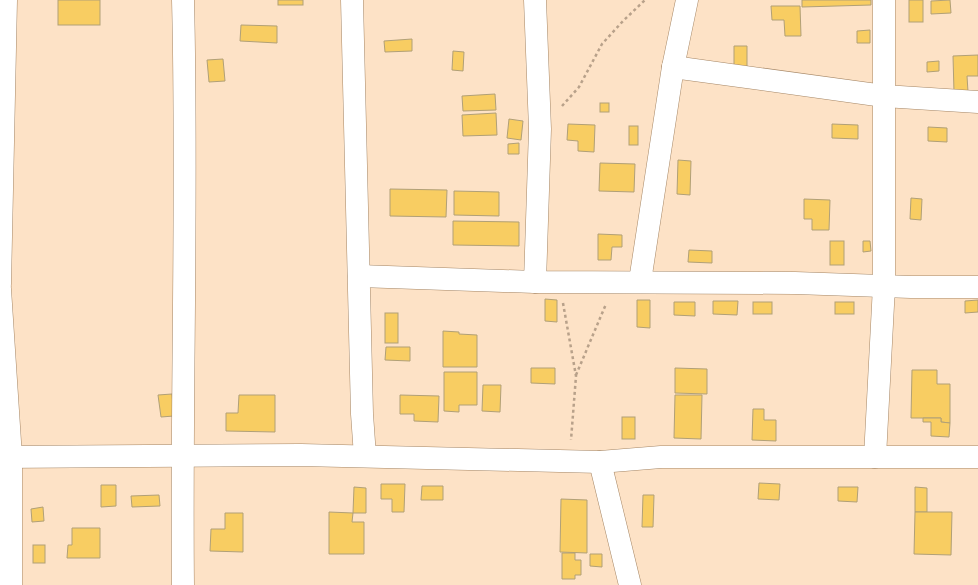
<svg xmlns="http://www.w3.org/2000/svg" width="978" height="585" viewBox="0 0 978 585" font-family="'Asap Condensed',sans-serif">
  <style>
    .building { fill: #f8cd62; stroke: #b1a077 }
    .lines { fill: none; stroke-linecap: round; stroke-linejoin: round }
    .minor-casing { stroke: #a58665; stroke-width: 23 }
    .path { stroke: #b8a18a; stroke-width: 2.5; stroke-dasharray: 3 3; stroke-linecap: butt }
    .minor { stroke: #fff; stroke-width: 22 }
  </style>
  <rect width="100%" height="100%" fill="#fde2c6"/>
  <!-- building -->
  <g class="building">
    <rect x="58" y="0" width="42" height="25"/>
    <rect x="278" y="0" width="25" height="5"/>
    <polygon points="802,0 871,0 871,5 802,7"/>
    <rect x="909" y="0" width="14" height="22"/>
    <polygon points="950,0 951,13 931,14 931,1"/>
    <polygon points="771,6 800,6 801,36 785,36 784,20 772,20"/>
    <polygon points="241,25 277,26 277,43 240,41"/>
    <polygon points="870,30 870,43 857,43 857,31"/>
    <polygon points="412,39 412,51 385,52 384,41"/>
    <polygon points="734,46 747,46 747,68 734,67"/>
    <polygon points="453,51 464,52 463,71 452,70"/>
    <polygon points="978,55 978,76 967,76 968,92 954,92 953,56"/>
    <polygon points="223,59 225,81 209,82 207,60"/>
    <polygon points="939,61 939,71 927,72 927,62"/>
    <polygon points="495,94 496,110 463,111 462,96"/>
    <rect x="600" y="103" width="9" height="9"/>
    <polygon points="496,113 497,135 463,136 462,115"/>
    <polygon points="509,119 523,121 521,140 507,138"/>
    <polygon points="568,124 595,125 594,152 578,151 578,141 567,140"/>
    <polygon points="832,124 858,125 858,139 832,138"/>
    <rect x="629" y="126" width="9" height="19"/>
    <polygon points="928,127 947,128 947,142 928,141"/>
    <polygon points="519,143 519,154 508,154 508,144"/>
    <polygon points="678,160 691,161 690,195 677,194"/>
    <polygon points="600,163 635,164 634,192 599,191"/>
    <polygon points="390,189 447,190 446,217 390,216"/>
    <polygon points="454,191 499,192 499,216 454,215"/>
    <polygon points="911,198 922,199 921,220 910,219"/>
    <polygon points="804,199 830,200 829,230 812,230 812,219 804,219"/>
    <polygon points="453,221 519,222 519,246 453,245"/>
    <polygon points="598,234 622,235 622,247 612,247 611,260 598,260"/>
    <rect x="830" y="241" width="14" height="24"/>
    <polygon points="863,241 870,241 871,251 863,252"/>
    <polygon points="689,250 712,251 712,263 688,262"/>
    <polygon points="545,299 557,300 557,322 545,321"/>
    <polygon points="637,300 650,300 650,328 637,327"/>
    <polygon points="978,300 978,312 965,313 965,301"/>
    <polygon points="713,301 738,301 737,315 713,314"/>
    <polygon points="674,302 695,302 695,316 674,315"/>
    <rect x="753" y="302" width="19" height="12"/>
    <rect x="835" y="302" width="19" height="12"/>
    <rect x="385" y="313" width="13" height="30"/>
    <polygon points="443,331 459,332 459,334 477,335 477,367 443,367"/>
    <polygon points="386,347 410,347 410,361 385,360"/>
    <polygon points="531,368 555,368 555,384 531,383"/>
    <polygon points="675,368 707,369 707,394 675,393"/>
    <polygon points="912,370 937,370 937,384 950,384 950,423 941,422 941,418 911,418"/>
    <polygon points="444,372 477,372 477,405 459,405 459,412 444,411"/>
    <polygon points="483,385 501,385 500,412 482,411"/>
    <polygon points="172,394 174,416 161,417 158,395"/>
    <polygon points="239,395 275,395 275,432 226,431 226,413 238,413"/>
    <polygon points="400,395 439,396 438,422 414,421 414,414 400,414"/>
    <polygon points="675,395 702,395 701,439 674,438"/>
    <polygon points="753,409 764,409 764,420 776,420 776,441 752,440"/>
    <rect x="622" y="417" width="13" height="22"/>
    <polygon points="923,418 941,418 941,422 950,423 949,437 931,436 931,422 923,422"/>
    <polygon points="759,483 780,484 779,500 758,499"/>
    <polygon points="381,484 405,484 404,512 392,512 392,499 381,499"/>
    <polygon points="101,485 116,485 116,506 101,507"/>
    <polygon points="422,486 443,486 443,500 421,500"/>
    <polygon points="354,487 366,488 366,513 353,513"/>
    <polygon points="838,487 858,487 857,502 838,501"/>
    <polygon points="915,487 927,488 927,512 915,512"/>
    <polygon points="159,495 160,506 132,507 131,496"/>
    <polygon points="643,495 654,495 653,527 642,527"/>
    <polygon points="561,499 587,500 587,553 560,552"/>
    <polygon points="43,507 44,521 32,522 31,509"/>
    <polygon points="329,512 353,513 352,522 364,522 364,554 329,554"/>
    <polygon points="915,512 952,512 951,555 914,554"/>
    <polygon points="225,513 243,513 243,552 210,551 211,529 225,529"/>
    <polygon points="72,528 100,528 100,558 67,558 68,545 72,545"/>
    <rect x="33" y="545" width="12" height="18"/>
    <polygon points="562,553 575,553 575,560 581,560 581,575 575,575 575,579 562,579"/>
    <polygon points="590,554 602,554 602,567 590,566"/>
  </g>
  <g class="lines">
    <defs>
      <g id="minor">
        <polyline points="352,0 362,414 365,456"/>
        <polyline points="673,67 884,96 978,102"/>
        <polyline points="359,276 535,282 795,283 911,287 978,287"/>
        <polyline points="640,281 673,67 687,0"/>
        <polyline points="535,282 540,129 535,0"/>
        <polyline points="0,284 6,0"/>
        <polyline points="0,289 11,457 11,585"/>
        <polyline points="0,457 301,455 600,462 661,457 978,457"/>
        <polyline points="875,457 884,286 884,0"/>
        <polyline points="600,462 630,585"/>
        <path d="M183,585C181,390 188,195 183,0"/>
      </g>
    </defs>
    <!-- minor casing -->
    <use href="#minor" class="minor-casing"/>
    <!-- path -->
    <g class="path">
      <polyline points="562,106 579,87 602,44 623,21 645,0"/>
      <polyline points="563,303 576,376 571,440"/>
      <polyline points="576,375 606,304"/>
    </g>
    <!-- minor -->
    <use href="#minor" class="minor"/>
  </g>
</svg>
